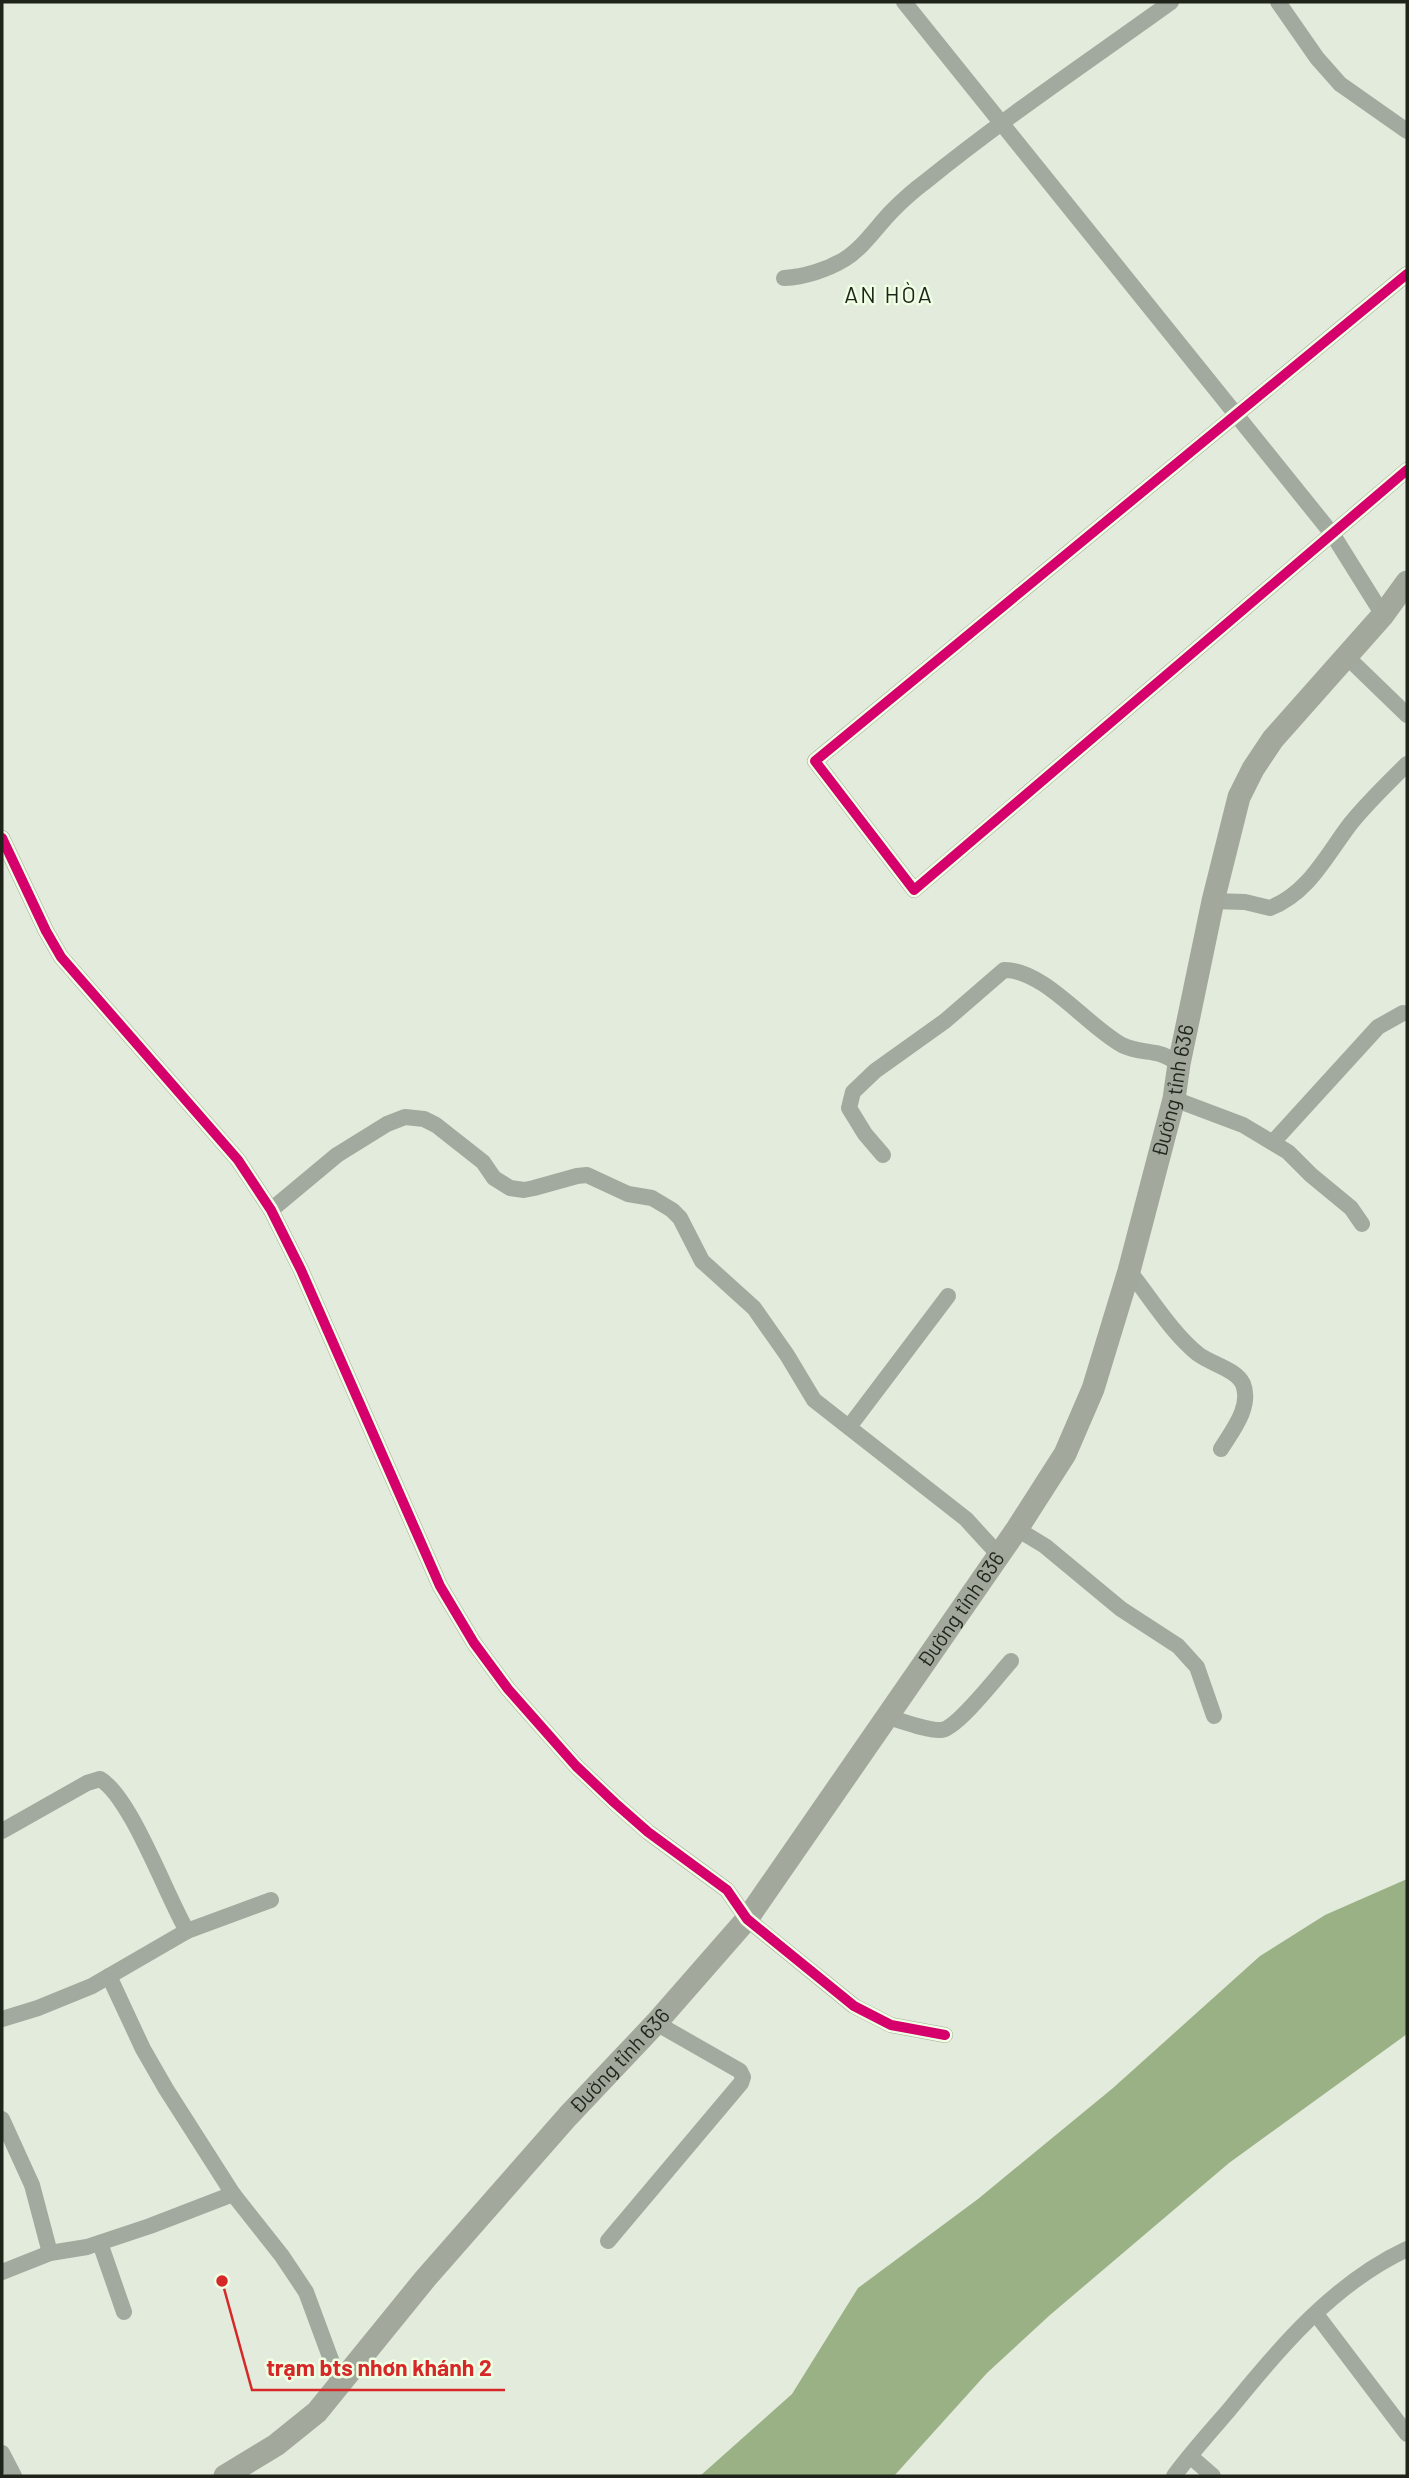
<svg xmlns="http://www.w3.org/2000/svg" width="1409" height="2478" viewBox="0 0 1409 2478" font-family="Barlow,sans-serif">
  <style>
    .water { fill: #9ab185 }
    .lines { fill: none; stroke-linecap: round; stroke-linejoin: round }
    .minor { stroke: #a2a99e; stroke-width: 16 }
    .secondary { stroke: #a2a89b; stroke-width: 23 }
    .cycleway-casing { stroke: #efffe3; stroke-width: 15 }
    .cycleway { stroke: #d6006c; stroke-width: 10 }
    .labels { text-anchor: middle; stroke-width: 5; stroke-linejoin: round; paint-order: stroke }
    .street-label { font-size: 21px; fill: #1f241a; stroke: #efffe3 }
    .neighbourhood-label { font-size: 23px; letter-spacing: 2px; fill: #1f241a; stroke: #efffe3 }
    .leader { fill: none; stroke: #d62828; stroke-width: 2.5 }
    .callout-dot { fill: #d62828; stroke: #efffe3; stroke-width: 2.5 }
    .callout-label { font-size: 23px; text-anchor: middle; font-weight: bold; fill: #d62828; stroke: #efffe3; stroke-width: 5; stroke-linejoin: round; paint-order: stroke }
  </style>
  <rect width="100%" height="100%" fill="#e3ebdc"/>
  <!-- water -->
  <polygon class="water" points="1407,1879 1407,2034 1229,2163 1050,2315 987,2373 894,2476 700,2476 792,2394 858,2288 978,2199 1113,2088 1260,1956 1325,1915"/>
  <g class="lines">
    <!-- minor -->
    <g class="minor">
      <polyline points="904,2 1333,535 1383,615"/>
      <polyline points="1278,2 1317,58 1340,84 1407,131"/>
      <polyline points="1407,274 815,761 914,890 1407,470"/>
      <path d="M784,278C804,277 827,270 845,259C864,247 877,226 893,210C903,200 914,190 925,182C1004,118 1089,61 1171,2"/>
      <polyline points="1346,656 1407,715"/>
      <polyline points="2,838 46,931 61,957 238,1160 271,1210 301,1270 440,1586 474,1643 508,1689 576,1766 615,1803 648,1832 727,1890 747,1919 854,2006 891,2025 945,2035"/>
      <path d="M1213,901L1245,902L1270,908C1309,893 1327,854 1351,823C1368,802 1388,783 1407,764"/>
      <polyline points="1174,1099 1243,1125 1288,1152 1311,1175 1351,1208 1362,1224"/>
      <polyline points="1273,1142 1378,1027 1403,1013"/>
      <path d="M883,1155L865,1134L849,1108L853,1092L875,1071L945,1021L1004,970C1044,969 1088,1027 1122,1045C1134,1051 1147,1051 1160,1054C1167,1056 1173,1060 1179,1064"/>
      <polyline points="271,1210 337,1155 387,1124 405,1117 424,1119 436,1125 483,1162 494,1178 510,1188 524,1190 534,1188 577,1176 587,1175 628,1194 652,1198 672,1210 680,1218 702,1261 754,1308 787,1355 814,1400 966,1519 998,1554"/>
      <path d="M1129,1271C1151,1298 1171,1332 1198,1354C1211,1364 1236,1369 1243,1384C1252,1407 1232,1431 1221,1449"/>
      <polyline points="849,1427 948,1296"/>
      <polyline points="1017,1529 1045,1546 1121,1609 1178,1646 1197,1667 1214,1716"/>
      <path d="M888,1717C902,1721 928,1731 941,1730C957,1729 999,1674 1011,1661"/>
      <path d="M2,1831L87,1783L100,1779C131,1797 166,1895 187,1931"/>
      <polyline points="109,1976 143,2049 166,2089 233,2194 282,2256 306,2292 340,2384"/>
      <polyline points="2,2019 38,2008 92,1986 187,1931 271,1900"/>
      <polyline points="2,2119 32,2185 50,2253"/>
      <polyline points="608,2241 741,2083 743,2077 740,2071 656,2023"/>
      <polyline points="100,2243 124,2312"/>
      <polyline points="2,2272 50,2253 87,2247 150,2226 233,2194"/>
      <polyline points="1316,2314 1407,2434"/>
      <polyline points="2,2453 14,2476"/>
      <polyline points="1190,2456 1213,2476"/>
      <path d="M1174,2476C1191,2453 1210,2432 1229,2410C1279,2348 1334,2283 1407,2249"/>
    </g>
    <!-- secondary -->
    <path class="secondary" id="s1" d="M225,2476L276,2445L317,2412L425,2279L568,2116L656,2023L747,1919L1017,1529L1065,1454L1093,1389L1129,1271L1174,1099L1179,1064L1213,901L1239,797L1253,769L1273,739L1383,615L1407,582"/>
    <defs>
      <g id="cycleway">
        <polyline points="1407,274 815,761 914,890 1407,470"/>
        <polyline points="2,838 46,931 61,957 238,1160 271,1210 301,1270 440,1586 474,1643 508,1689 576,1766 615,1803 648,1832 727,1890 747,1919 854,2006 891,2025 945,2035"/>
      </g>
    </defs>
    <!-- cycleway casing -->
    <use href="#cycleway" class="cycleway-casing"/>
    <!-- cycleway -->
    <use href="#cycleway" class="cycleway"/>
  </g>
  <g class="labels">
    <!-- street labels -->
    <g class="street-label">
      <text dy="7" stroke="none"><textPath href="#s1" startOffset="1710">Đường tỉnh 636</textPath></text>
      <text dy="7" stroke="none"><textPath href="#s1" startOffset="1143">Đường tỉnh 636</textPath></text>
      <text dy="7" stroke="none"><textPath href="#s1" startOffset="576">Đường tỉnh 636</textPath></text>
    </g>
    <!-- neighbourhood labels -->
    <g class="neighbourhood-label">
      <text x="889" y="303">AN HÒA</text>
    </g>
  </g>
  <!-- callouts -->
  <path class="leader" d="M222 2281L252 2390H505"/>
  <circle class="callout-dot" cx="222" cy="2281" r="7"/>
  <g class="callout-label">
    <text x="379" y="2376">trạm bts nhơn khánh 2</text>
  </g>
  <!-- border -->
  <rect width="1409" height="2478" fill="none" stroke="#1f241a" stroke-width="7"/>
</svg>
